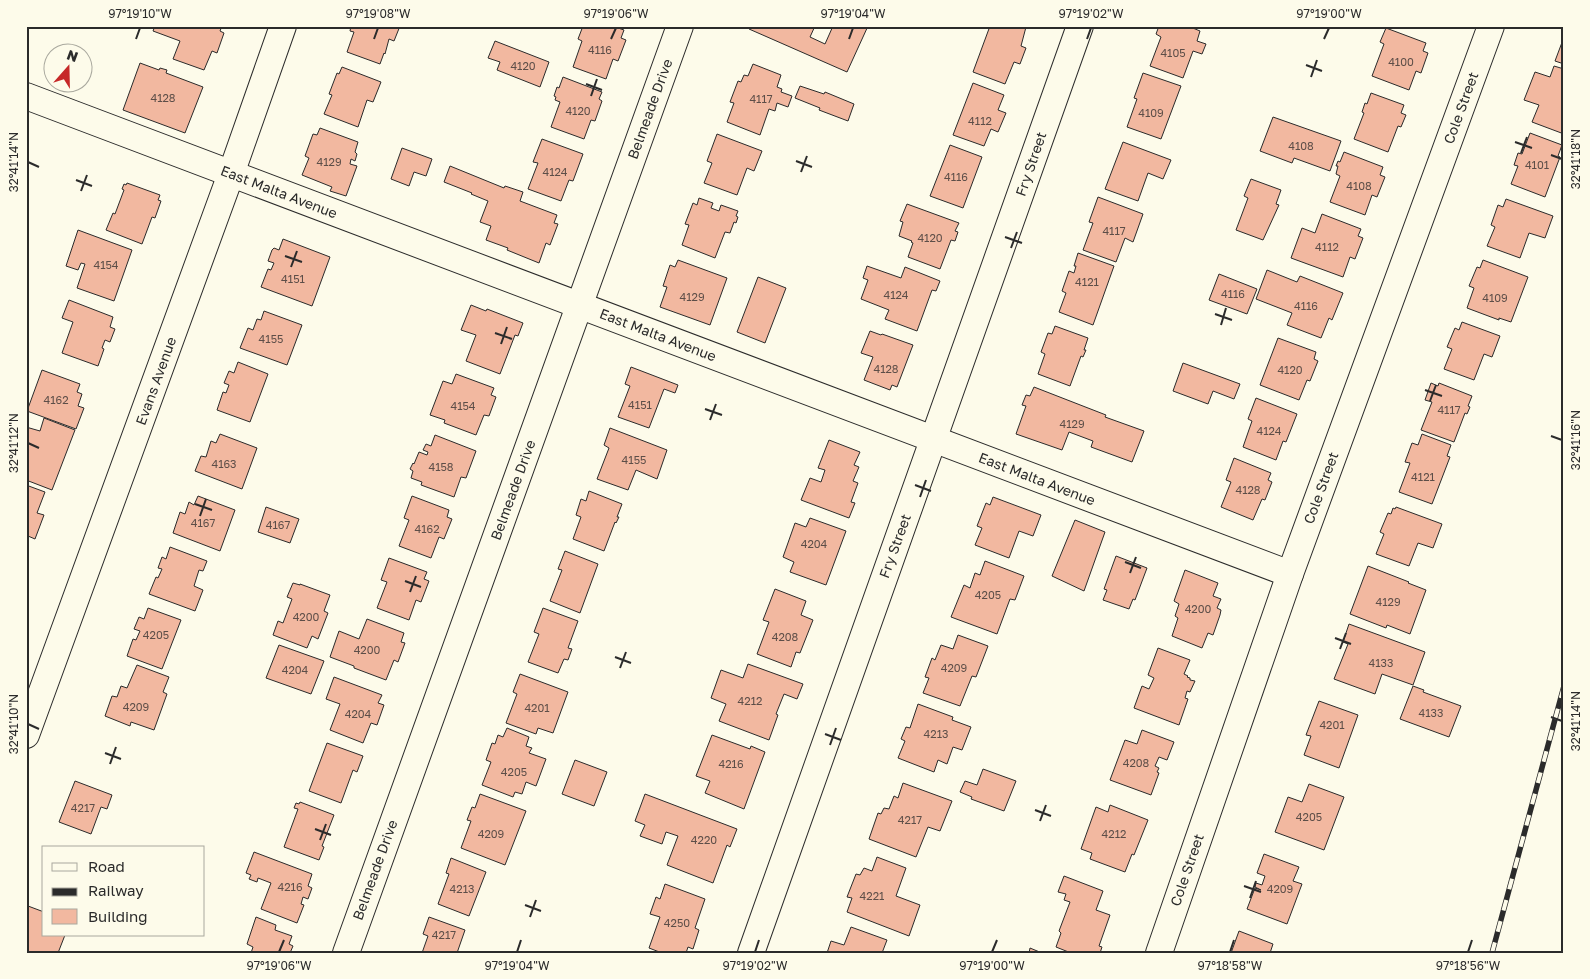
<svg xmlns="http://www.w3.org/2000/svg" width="1590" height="979" viewBox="0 0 1590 979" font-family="'Golos Text',sans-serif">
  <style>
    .building { fill: #f2b8a0; stroke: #2b2b2b }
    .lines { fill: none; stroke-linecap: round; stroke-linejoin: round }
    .street-casing { stroke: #2b2b2b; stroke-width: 28 }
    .street { stroke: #fdfbea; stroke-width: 26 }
    .rail-casing { stroke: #2b2b2b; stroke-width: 5.5 }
    .rail { stroke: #fdfbea; stroke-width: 4; stroke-dasharray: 11; stroke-linecap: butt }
    .ticks { fill: none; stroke: #2b2b2b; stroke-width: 2 }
    .labels { text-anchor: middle; stroke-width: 4; stroke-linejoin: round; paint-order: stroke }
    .number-label { font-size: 11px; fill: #5d4e48 }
    .street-label { font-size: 14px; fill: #2b2b2b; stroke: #fdfbea }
    .neatline { fill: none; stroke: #2b2b2b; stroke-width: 2 }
    .ticks-label { font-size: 12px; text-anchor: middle; fill: #2b2b2b }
  </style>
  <rect width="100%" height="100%" fill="#fdfbea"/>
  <!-- building -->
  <g class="building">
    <polygon points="155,26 222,26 220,31 224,33 217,53 212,51 204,70 173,59 180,41 153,31"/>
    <polygon points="351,26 400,26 394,41 389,39 385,54 384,53 380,64 347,52 354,32 350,31"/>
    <polygon points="583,26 612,26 624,30 621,38 626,40 618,61 613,59 606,79 573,67 582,41 578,39"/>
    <polygon points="750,26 815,26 810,37 825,44 833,26 868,26 847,72 749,29"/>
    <polygon points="990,26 1026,27 1021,46 1026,48 1020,64 1014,62 1005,84 973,72"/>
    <polygon points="1159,26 1188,26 1200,31 1197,41 1206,44 1202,54 1193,51 1183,78 1150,66 1161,37 1156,34"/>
    <polygon points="1386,28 1426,43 1423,51 1428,53 1421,73 1416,71 1409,90 1372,76 1384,44 1380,42"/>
    <polygon points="1564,37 1564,64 1555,61"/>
    <polygon points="495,41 549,62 540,87 497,70 500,62 488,58"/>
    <polygon points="140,63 159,70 160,68 167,70 166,73 203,87 185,133 123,110"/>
    <polygon points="753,64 781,75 777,87 782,89 781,92 792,96 788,107 777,103 775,111 769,109 760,135 727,122 734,103 730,102 738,81 741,82 744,75 748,76"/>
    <polygon points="1554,66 1564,69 1564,134 1532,122 1539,105 1524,100 1535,72 1550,77"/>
    <polygon points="342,67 381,82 373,102 367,100 358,127 324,114 332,95 329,94 337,73 339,74"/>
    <polygon points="1143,73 1181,86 1161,139 1127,127 1137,99 1134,98"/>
    <polygon points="563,77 602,92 599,99 602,101 595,121 591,120 584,139 551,127 560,102 555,100 556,97 554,96 557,87 559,88"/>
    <polygon points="973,83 1004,95 998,110 1006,113 998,132 991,129 984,146 953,135"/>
    <polygon points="800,86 824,94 825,92 854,104 848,121 819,110 820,108 795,98"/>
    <polygon points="1371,93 1404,105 1401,113 1406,115 1401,127 1398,126 1388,152 1354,139 1364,113 1362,112 1365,103 1367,104"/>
    <polygon points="1273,117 1341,141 1330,171 1294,158 1292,163 1260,151"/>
    <polygon points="320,128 358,142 355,152 357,154 355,161 351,159 350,164 357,166 346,196 330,191 332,187 302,175 309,158 305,156 313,134 317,135"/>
    <polygon points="1530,133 1562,145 1558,156 1560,157 1545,197 1511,184 1518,166 1514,165 1518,153 1522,154"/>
    <polygon points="717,134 762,151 754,171 747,168 737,195 704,183 712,163 707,161"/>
    <polygon points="542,139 583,154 573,181 569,180 561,201 528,189 538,163 533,162"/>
    <polygon points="1123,142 1171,160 1163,179 1148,173 1138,201 1105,189"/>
    <polygon points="950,145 982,157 963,208 930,196"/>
    <polygon points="402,148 432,159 426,176 414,172 409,186 391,179"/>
    <polygon points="1344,152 1383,167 1380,175 1385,177 1377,197 1372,195 1365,215 1330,202 1340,176 1336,174 1338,166 1336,166 1338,161 1340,162"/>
    <polygon points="450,166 504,188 505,186 523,192 520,201 557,215 554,223 558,224 550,245 546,243 539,263 507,250 508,248 486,240 491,226 480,222 488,201 471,194 472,193 444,182"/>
    <polygon points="1251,179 1281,190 1276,204 1279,205 1263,240 1236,230 1248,198 1244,196"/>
    <polygon points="127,183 160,195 158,200 161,201 155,218 152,217 142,244 106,230 113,213 115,214 124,190 122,189 124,184 126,185"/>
    <polygon points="1098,197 1143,214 1133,242 1125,238 1116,262 1083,250 1093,223 1089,222"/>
    <polygon points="699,198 713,203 711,208 719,211 721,205 738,211 736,216 738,217 736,223 734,222 730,233 725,232 715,258 682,245 689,225 685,224 693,203 697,205"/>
    <polygon points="1506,199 1553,216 1545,238 1529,233 1520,258 1487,246 1495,227 1491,225 1498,205 1503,207"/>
    <polygon points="907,204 959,223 955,231 958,232 955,241 951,240 940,269 908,257 913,243 911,242 912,241 899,236 903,222 900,221"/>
    <polygon points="1322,214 1361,229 1358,236 1363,238 1355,259 1350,257 1343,277 1291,258 1302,228 1315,233"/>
    <polygon points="78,230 132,250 114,301 77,288 85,264 81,263 78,270 66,266"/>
    <polygon points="283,239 330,257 312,306 261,287 268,269 271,270 274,263 268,261 272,250 274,248 279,250"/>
    <polygon points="1078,253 1114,266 1093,325 1059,312 1066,293 1062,291 1069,271 1074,273 1076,266 1074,266"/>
    <polygon points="678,260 727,278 710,325 660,307 667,287 663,286 670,265 675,267"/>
    <polygon points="1483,260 1528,277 1511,322 1499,318 1499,320 1467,308 1474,288 1469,286 1477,267 1480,268"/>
    <polygon points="867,266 901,278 905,267 940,281 936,291 932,290 917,331 885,319 889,310 861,299 868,280 863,278"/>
    <polygon points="1267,270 1297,282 1300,276 1343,293 1332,320 1329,318 1321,338 1287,325 1292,313 1256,299"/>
    <polygon points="1219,274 1257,289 1247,314 1209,300"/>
    <polygon points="758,277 786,288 765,343 737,332"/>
    <polygon points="69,300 113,317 110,327 115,329 110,342 105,340 102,348 104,349 98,366 62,353 73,322 62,318"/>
    <polygon points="471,305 486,311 487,309 523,323 518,336 515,335 500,374 466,361 476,335 461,330"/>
    <polygon points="264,311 302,325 287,365 240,348 248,328 253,330 257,319 261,320"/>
    <polygon points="1462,322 1500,336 1492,357 1484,354 1474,380 1444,369 1452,349 1447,347 1455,328 1459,330"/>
    <polygon points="1055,326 1088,338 1084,350 1086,350 1083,357 1081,356 1070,386 1038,374 1045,354 1041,352 1048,333 1052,334"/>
    <polygon points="870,331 881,335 882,334 913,345 897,387 892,385 890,390 864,380 873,357 861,353"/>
    <polygon points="1278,338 1316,352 1314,359 1318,361 1310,381 1307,380 1299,400 1260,385"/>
    <polygon points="238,362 268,374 250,422 217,410 223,392 226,393 229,385 224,383 229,371 234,373"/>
    <polygon points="1183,363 1240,384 1234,399 1213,391 1208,404 1173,391"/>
    <polygon points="631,367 678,385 675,393 664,389 649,428 618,417 630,386 625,384"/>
    <polygon points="42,370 80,384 77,392 82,394 78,406 84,408 76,429 27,411"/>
    <polygon points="456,374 494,388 491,395 496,397 489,416 484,415 476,435 444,423 445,420 430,415 443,381 452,384"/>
    <polygon points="1431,383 1438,386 1439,383 1472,396 1468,406 1470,407 1467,414 1465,413 1454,442 1421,430 1432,402 1425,400"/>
    <polygon points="1034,387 1106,415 1105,417 1144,431 1132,462 1091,447 1093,441 1069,432 1062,450 1016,434 1026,406 1022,405 1026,395 1030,396"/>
    <polygon points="1256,398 1297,414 1286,442 1283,441 1276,460 1243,447 1252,421 1248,419"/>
    <polygon points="44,418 75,430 52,490 26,480 26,427 40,431"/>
    <polygon points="610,428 667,450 657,479 636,470 628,490 597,479 609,448 604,445"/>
    <polygon points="220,434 257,448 242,489 195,471 201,456 206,457 211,441 216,443"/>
    <polygon points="1422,434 1451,445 1447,456 1450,457 1432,504 1399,492 1410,463 1405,462 1412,443 1418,445"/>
    <polygon points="435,435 476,451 466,478 461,477 454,497 421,485 422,482 411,478 413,471 410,469 413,463 414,464 419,452 427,455 428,452 423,450 426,444 431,446"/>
    <polygon points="829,440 860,452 854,465 859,467 853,481 858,483 851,502 855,503 849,518 801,500 810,478 821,482 825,470 818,468"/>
    <polygon points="1234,458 1271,473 1268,480 1272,482 1265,500 1262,499 1253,520 1221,507 1231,482 1226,480"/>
    <polygon points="26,485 45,492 37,513 44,515 35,539 28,536 26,542"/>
    <polygon points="589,491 622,504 617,517 619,517 616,523 615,522 604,551 573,539 581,517 576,515 581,499 586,501"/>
    <polygon points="198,496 235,510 220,551 173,533 180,512 185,514 189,502 194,505"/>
    <polygon points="412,496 449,510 447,517 452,519 444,539 439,537 431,558 399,546 409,520 404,518"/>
    <polygon points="993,497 1041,515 1033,536 1019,531 1009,558 975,545 982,528 977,526 986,503 990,505"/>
    <polygon points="266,507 299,519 290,543 258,532"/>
    <polygon points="1396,507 1442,524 1433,548 1418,543 1409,566 1376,554 1384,534 1380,532 1388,513 1391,514 1393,508 1395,509"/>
    <polygon points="810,518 846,531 826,585 790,572 794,562 783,557 795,523 806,527"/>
    <polygon points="1075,520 1105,532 1084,591 1052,576"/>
    <polygon points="170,547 207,561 203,571 199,570 194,586 203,590 195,611 149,594 156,577 158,578 162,569 158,568 162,557 166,559"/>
    <polygon points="565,551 598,564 580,613 550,601 562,570 558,569"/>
    <polygon points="1116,556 1147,568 1135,600 1133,599 1129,609 1103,600 1107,590 1104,589"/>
    <polygon points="389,558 427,572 424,579 429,581 421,602 416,600 409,620 377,608 387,582 381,580"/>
    <polygon points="985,561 1024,576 1015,600 1010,599 997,634 951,617 964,585 970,588 975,573 980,575"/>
    <polygon points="1368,566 1409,582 1408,583 1426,590 1410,634 1387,625 1386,628 1350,614"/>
    <polygon points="1185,570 1218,583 1213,596 1221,599 1217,608 1221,610 1220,615 1213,635 1208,633 1202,648 1172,636 1178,618 1175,616 1179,604 1174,601"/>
    <polygon points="293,583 300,585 300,584 330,595 324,611 328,613 318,639 312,636 307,648 273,635 278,621 283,623 292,599 287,597"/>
    <polygon points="775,589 806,601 801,615 813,620 800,653 796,652 791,667 757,654 769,622 763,620"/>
    <polygon points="148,608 181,620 162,669 127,656 133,639 136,640 140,631 134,629 139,617 144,619"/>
    <polygon points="543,608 578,621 568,648 572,649 568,660 564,659 558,673 528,662 539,634 534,632"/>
    <polygon points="367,619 404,633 401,642 405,643 398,662 394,660 386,680 354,668 354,666 330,657 339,631 359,639"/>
    <polygon points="1349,624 1425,652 1413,685 1382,674 1375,694 1334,679 1348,644 1343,642"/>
    <polygon points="958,635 988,646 976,677 972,676 960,706 923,693 929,678 925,677 932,658 935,660 941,645 953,649"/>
    <polygon points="279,645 324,661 311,694 266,678"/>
    <polygon points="1158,648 1190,660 1184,674 1188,676 1187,677 1190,678 1190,680 1195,681 1190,692 1187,691 1185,698 1188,699 1179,725 1134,708 1142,686 1149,689 1154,678 1148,675"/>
    <polygon points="748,664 803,684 797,699 784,694 776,714 778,715 769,740 719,721 726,704 711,698 721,670 743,678"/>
    <polygon points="137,665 169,677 163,692 167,694 154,730 131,722 130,726 105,716 112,696 117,697 121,686 127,688"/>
    <polygon points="520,674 568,692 553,733 538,728 536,734 506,723 517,694 513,692"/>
    <polygon points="334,677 382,695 378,703 384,705 377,725 371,723 363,743 330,730 340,704 326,699"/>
    <polygon points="1413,686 1424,690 1423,692 1461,706 1449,737 1400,719"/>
    <polygon points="1319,701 1358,715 1339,768 1304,755 1311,736 1306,735"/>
    <polygon points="918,704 953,717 952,720 971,727 962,750 953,747 947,764 938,760 934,772 898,758 905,741 901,739 906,727 910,728"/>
    <polygon points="507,728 529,737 526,746 532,748 529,753 546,759 536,786 526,782 522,794 515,792 513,797 482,785 491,762 486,760 492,743 495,744 498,735 503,737"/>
    <polygon points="1142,730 1174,742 1167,760 1159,757 1155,766 1159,768 1157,772 1159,773 1151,795 1110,780 1125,740 1137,744"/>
    <polygon points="712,735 750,749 751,746 765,752 744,809 705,793 710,781 696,776"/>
    <polygon points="327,743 363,756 357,772 353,770 341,803 309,791"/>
    <polygon points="575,760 607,772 594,806 562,794"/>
    <polygon points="983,769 1016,781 1004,811 971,799 972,797 960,792 965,781 977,785"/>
    <polygon points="75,781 112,795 107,809 101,807 91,834 59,822"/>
    <polygon points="903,783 952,801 940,831 928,827 916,857 869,839 878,813 881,814 884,808 889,809 894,796 898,798"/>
    <polygon points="1309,784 1344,797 1324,850 1275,832 1288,797 1302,802"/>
    <polygon points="480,794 526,811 505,865 461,848 471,821 467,820 472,807 475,808"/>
    <polygon points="645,794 737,829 730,847 727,845 713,883 667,865 678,836 666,832 662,844 640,836 645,825 635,821"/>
    <polygon points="300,802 334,815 322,846 324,847 319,860 284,847 298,809 294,808 296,803 299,804"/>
    <polygon points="1110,805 1148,820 1134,855 1132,854 1125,872 1090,859 1092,853 1081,849 1096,807 1108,812"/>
    <polygon points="254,852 312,874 308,886 312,888 308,899 303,897 301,904 304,905 297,923 261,909 271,883 258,878 257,882 249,879 251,875 246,873"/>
    <polygon points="1264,854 1299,867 1293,881 1302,884 1287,924 1247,909 1255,888 1261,890 1255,887 1256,883 1262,885 1265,876 1257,873"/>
    <polygon points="877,857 906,868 896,896 920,905 909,936 847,912 852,898 847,897 856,874 860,875 864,868 872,871"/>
    <polygon points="451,858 486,872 469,916 438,904 449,874 446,873"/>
    <polygon points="1064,876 1103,891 1096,910 1110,915 1099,946 1102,947 1100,953 1071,953 1056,947 1061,933 1059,931 1070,902 1064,900 1066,894 1058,892"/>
    <polygon points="665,884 705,899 695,928 699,930 693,949 688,947 686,953 662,953 649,948 660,917 650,914 656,897 660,899"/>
    <polygon points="28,906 44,912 44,935 65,935 58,953 26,953 26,911"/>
    <polygon points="256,917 276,925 275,930 292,936 289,944 293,946 290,953 251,953 253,947 247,944"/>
    <polygon points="429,917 465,930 457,953 422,953 428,936 423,934"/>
    <polygon points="851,927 887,940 882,953 827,953 831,941 844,945"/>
    <polygon points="1239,931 1273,944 1270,953 1231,953"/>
    <polygon points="1030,948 1042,953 1029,953"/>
  </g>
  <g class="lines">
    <defs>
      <g id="street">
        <polyline points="26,96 1290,574"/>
        <polyline points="26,735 231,174 283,26"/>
        <polyline points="346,953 680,26"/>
        <polyline points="751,953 1080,26"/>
        <polyline points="1159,953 1290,574 1491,26"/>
      </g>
    </defs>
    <!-- street casing -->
    <use href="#street" class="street-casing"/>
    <!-- street -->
    <use href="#street" class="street"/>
    <defs>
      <polyline id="rail" points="1492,953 1564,686"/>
    </defs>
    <!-- rail casing -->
    <use href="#rail" class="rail-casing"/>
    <!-- rail -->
    <use href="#rail" class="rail"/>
  </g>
  <!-- ticks -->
  <path class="ticks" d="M136,39L140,28M374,39L378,28M611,39L616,28M849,39L853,28M1087,39L1091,28M1324,39L1329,28M1306,65L1322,71M1311,77L1317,60M586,84L602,90M591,96L597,79M1515,142L1532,148M1521,153L1527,137M1551,155L1562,159M796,161L812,167M28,162L39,167M801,172L807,156M76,180L92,186M81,191L87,175M1005,237L1022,243M1011,248L1017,232M285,256L302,262M291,267L297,251M1215,314L1232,320M1221,325L1226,308M495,333L512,339M501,344L507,327M1425,390L1442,396M1430,401L1436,385M705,409L722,415M710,420L716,404M1551,436L1562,440M28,443L39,448M915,485L931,491M920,497L926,480M195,504L212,510M200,516L206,499M1125,562L1141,568M1130,573L1136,557M405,581L421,587M410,592L416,576M1335,638L1351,644M1340,649L1346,633M615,657L631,663M620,668L626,652M1551,717L1562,721M28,724L39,729M825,734L841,740M830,745L836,728M105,753L121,759M110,764L116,747M1035,810L1051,816M1040,821L1046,805M315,829L331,835M320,840L326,824M1244,886L1261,892M1250,898L1256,881M525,905L541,911M530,917L536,900M279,952L284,940M517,952L521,940M755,952L759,940M992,952L997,940M1230,952L1234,940M1468,952L1472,940"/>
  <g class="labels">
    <!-- number labels -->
    <g class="number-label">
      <text x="600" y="54">4116</text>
      <text x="1173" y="57">4105</text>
      <text x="1401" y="66">4100</text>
      <text x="523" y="70">4120</text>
      <text x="163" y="102">4128</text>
      <text x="761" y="103">4117</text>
      <text x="578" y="115">4120</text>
      <text x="1151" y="117">4109</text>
      <text x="980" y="125">4112</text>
      <text x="1301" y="150">4108</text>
      <text x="329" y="166">4129</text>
      <text x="1537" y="169">4101</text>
      <text x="555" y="176">4124</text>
      <text x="956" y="181">4116</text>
      <text x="1359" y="190">4108</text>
      <text x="1114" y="235">4117</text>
      <text x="930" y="242">4120</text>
      <text x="1327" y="251">4112</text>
      <text x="106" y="269">4154</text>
      <text x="293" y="283">4151</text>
      <text x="1087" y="286">4121</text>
      <text x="1233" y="298">4116</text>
      <text x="896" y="299">4124</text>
      <text x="692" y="301">4129</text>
      <text x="1495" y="302">4109</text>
      <text x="1306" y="310">4116</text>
      <text x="271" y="343">4155</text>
      <text x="886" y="373">4128</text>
      <text x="1290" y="374">4120</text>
      <text x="56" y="404">4162</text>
      <text x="640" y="409">4151</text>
      <text x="463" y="410">4154</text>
      <text x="1449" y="414">4117</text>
      <text x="1072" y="428">4129</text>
      <text x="1269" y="435">4124</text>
      <text x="634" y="464">4155</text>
      <text x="224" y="468">4163</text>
      <text x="441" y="471">4158</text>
      <text x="1423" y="481">4121</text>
      <text x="1248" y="494">4128</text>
      <text x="203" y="527">4167</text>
      <text x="278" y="529">4167</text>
      <text x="427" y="533">4162</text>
      <text x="814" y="548">4204</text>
      <text x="988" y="599">4205</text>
      <text x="1388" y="606">4129</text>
      <text x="1198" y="613">4200</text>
      <text x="306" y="621">4200</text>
      <text x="156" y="639">4205</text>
      <text x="785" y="641">4208</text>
      <text x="367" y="654">4200</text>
      <text x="1381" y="667">4133</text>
      <text x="954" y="672">4209</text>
      <text x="295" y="674">4204</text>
      <text x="750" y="705">4212</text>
      <text x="136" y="711">4209</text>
      <text x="537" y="712">4201</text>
      <text x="1431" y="717">4133</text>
      <text x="358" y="718">4204</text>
      <text x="1332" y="729">4201</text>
      <text x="936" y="738">4213</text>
      <text x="1136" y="767">4208</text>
      <text x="731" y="768">4216</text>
      <text x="514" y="776">4205</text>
      <text x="83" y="812">4217</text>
      <text x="1309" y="821">4205</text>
      <text x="910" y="824">4217</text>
      <text x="491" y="838">4209</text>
      <text x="1114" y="838">4212</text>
      <text x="704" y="844">4220</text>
      <text x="290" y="891">4216</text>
      <text x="462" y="893">4213</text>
      <text x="1280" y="893">4209</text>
      <text x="872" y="900">4221</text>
      <text x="677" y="927">4250</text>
      <text x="444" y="939">4217</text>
    </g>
    <!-- street labels -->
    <g class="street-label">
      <text transform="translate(1461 108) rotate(-70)" y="5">Cole Street</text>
      <text transform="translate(650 109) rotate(-70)" y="5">Belmeade Drive</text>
      <text transform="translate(1031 164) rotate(-71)" y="5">Fry Street</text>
      <text transform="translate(279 192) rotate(21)" y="5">East Malta Avenue</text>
      <text transform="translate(658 335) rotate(21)" y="5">East Malta Avenue</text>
      <text transform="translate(156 381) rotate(-70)" y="5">Evans Avenue</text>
      <text transform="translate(1037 479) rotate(21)" y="5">East Malta Avenue</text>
      <text transform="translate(1321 488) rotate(-70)" y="5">Cole Street</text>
      <text transform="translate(513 490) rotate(-70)" y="5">Belmeade Drive</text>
      <text transform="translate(895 546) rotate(-70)" y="5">Fry Street</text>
      <text transform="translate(375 870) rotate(-70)" y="5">Belmeade Drive</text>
      <text transform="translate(1187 870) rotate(-71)" y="5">Cole Street</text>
    </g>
  </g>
  <!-- border -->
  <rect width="1590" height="979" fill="none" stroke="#fdfbea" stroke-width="55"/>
  <!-- legend -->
  <rect x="42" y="846" width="162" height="90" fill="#fdfbea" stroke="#a9a89e"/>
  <rect x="52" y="863" width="25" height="8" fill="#fdfbea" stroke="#a9a89e"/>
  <text x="88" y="872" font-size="15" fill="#2b2b2b">Road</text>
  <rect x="52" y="888" width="25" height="8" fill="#2b2b2b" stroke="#a9a89e"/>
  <text x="88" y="896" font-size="15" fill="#2b2b2b">Railway</text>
  <rect x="52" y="909" width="25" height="15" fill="#f2b8a0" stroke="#a9a89e"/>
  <text x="88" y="922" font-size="15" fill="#2b2b2b">Building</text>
  <!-- north arrow -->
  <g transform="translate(68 68) rotate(20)"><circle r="24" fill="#fdfbea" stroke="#a9a89e"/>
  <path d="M0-4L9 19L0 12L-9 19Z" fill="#c62828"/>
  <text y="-8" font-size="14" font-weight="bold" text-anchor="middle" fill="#2b2b2b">N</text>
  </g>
  <rect x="28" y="28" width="1534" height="924" class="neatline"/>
  <g class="ticks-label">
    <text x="140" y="18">97°19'10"W</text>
    <text x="378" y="18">97°19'08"W</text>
    <text x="616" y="18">97°19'06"W</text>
    <text x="853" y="18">97°19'04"W</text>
    <text x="1091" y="18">97°19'02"W</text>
    <text x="1329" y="18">97°19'00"W</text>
    <text transform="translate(1576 159) rotate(-90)" y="4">32°41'18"N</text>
    <text transform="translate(14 162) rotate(-90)" y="4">32°41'14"N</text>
    <text transform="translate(1576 440) rotate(-90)" y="4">32°41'16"N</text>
    <text transform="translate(14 443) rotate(-90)" y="4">32°41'12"N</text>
    <text transform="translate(1576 721) rotate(-90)" y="4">32°41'14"N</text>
    <text transform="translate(14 724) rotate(-90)" y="4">32°41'10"N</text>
    <text x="279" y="970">97°19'06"W</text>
    <text x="517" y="970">97°19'04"W</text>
    <text x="755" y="970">97°19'02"W</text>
    <text x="992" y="970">97°19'00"W</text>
    <text x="1230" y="970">97°18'58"W</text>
    <text x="1468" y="970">97°18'56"W</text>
  </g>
</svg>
